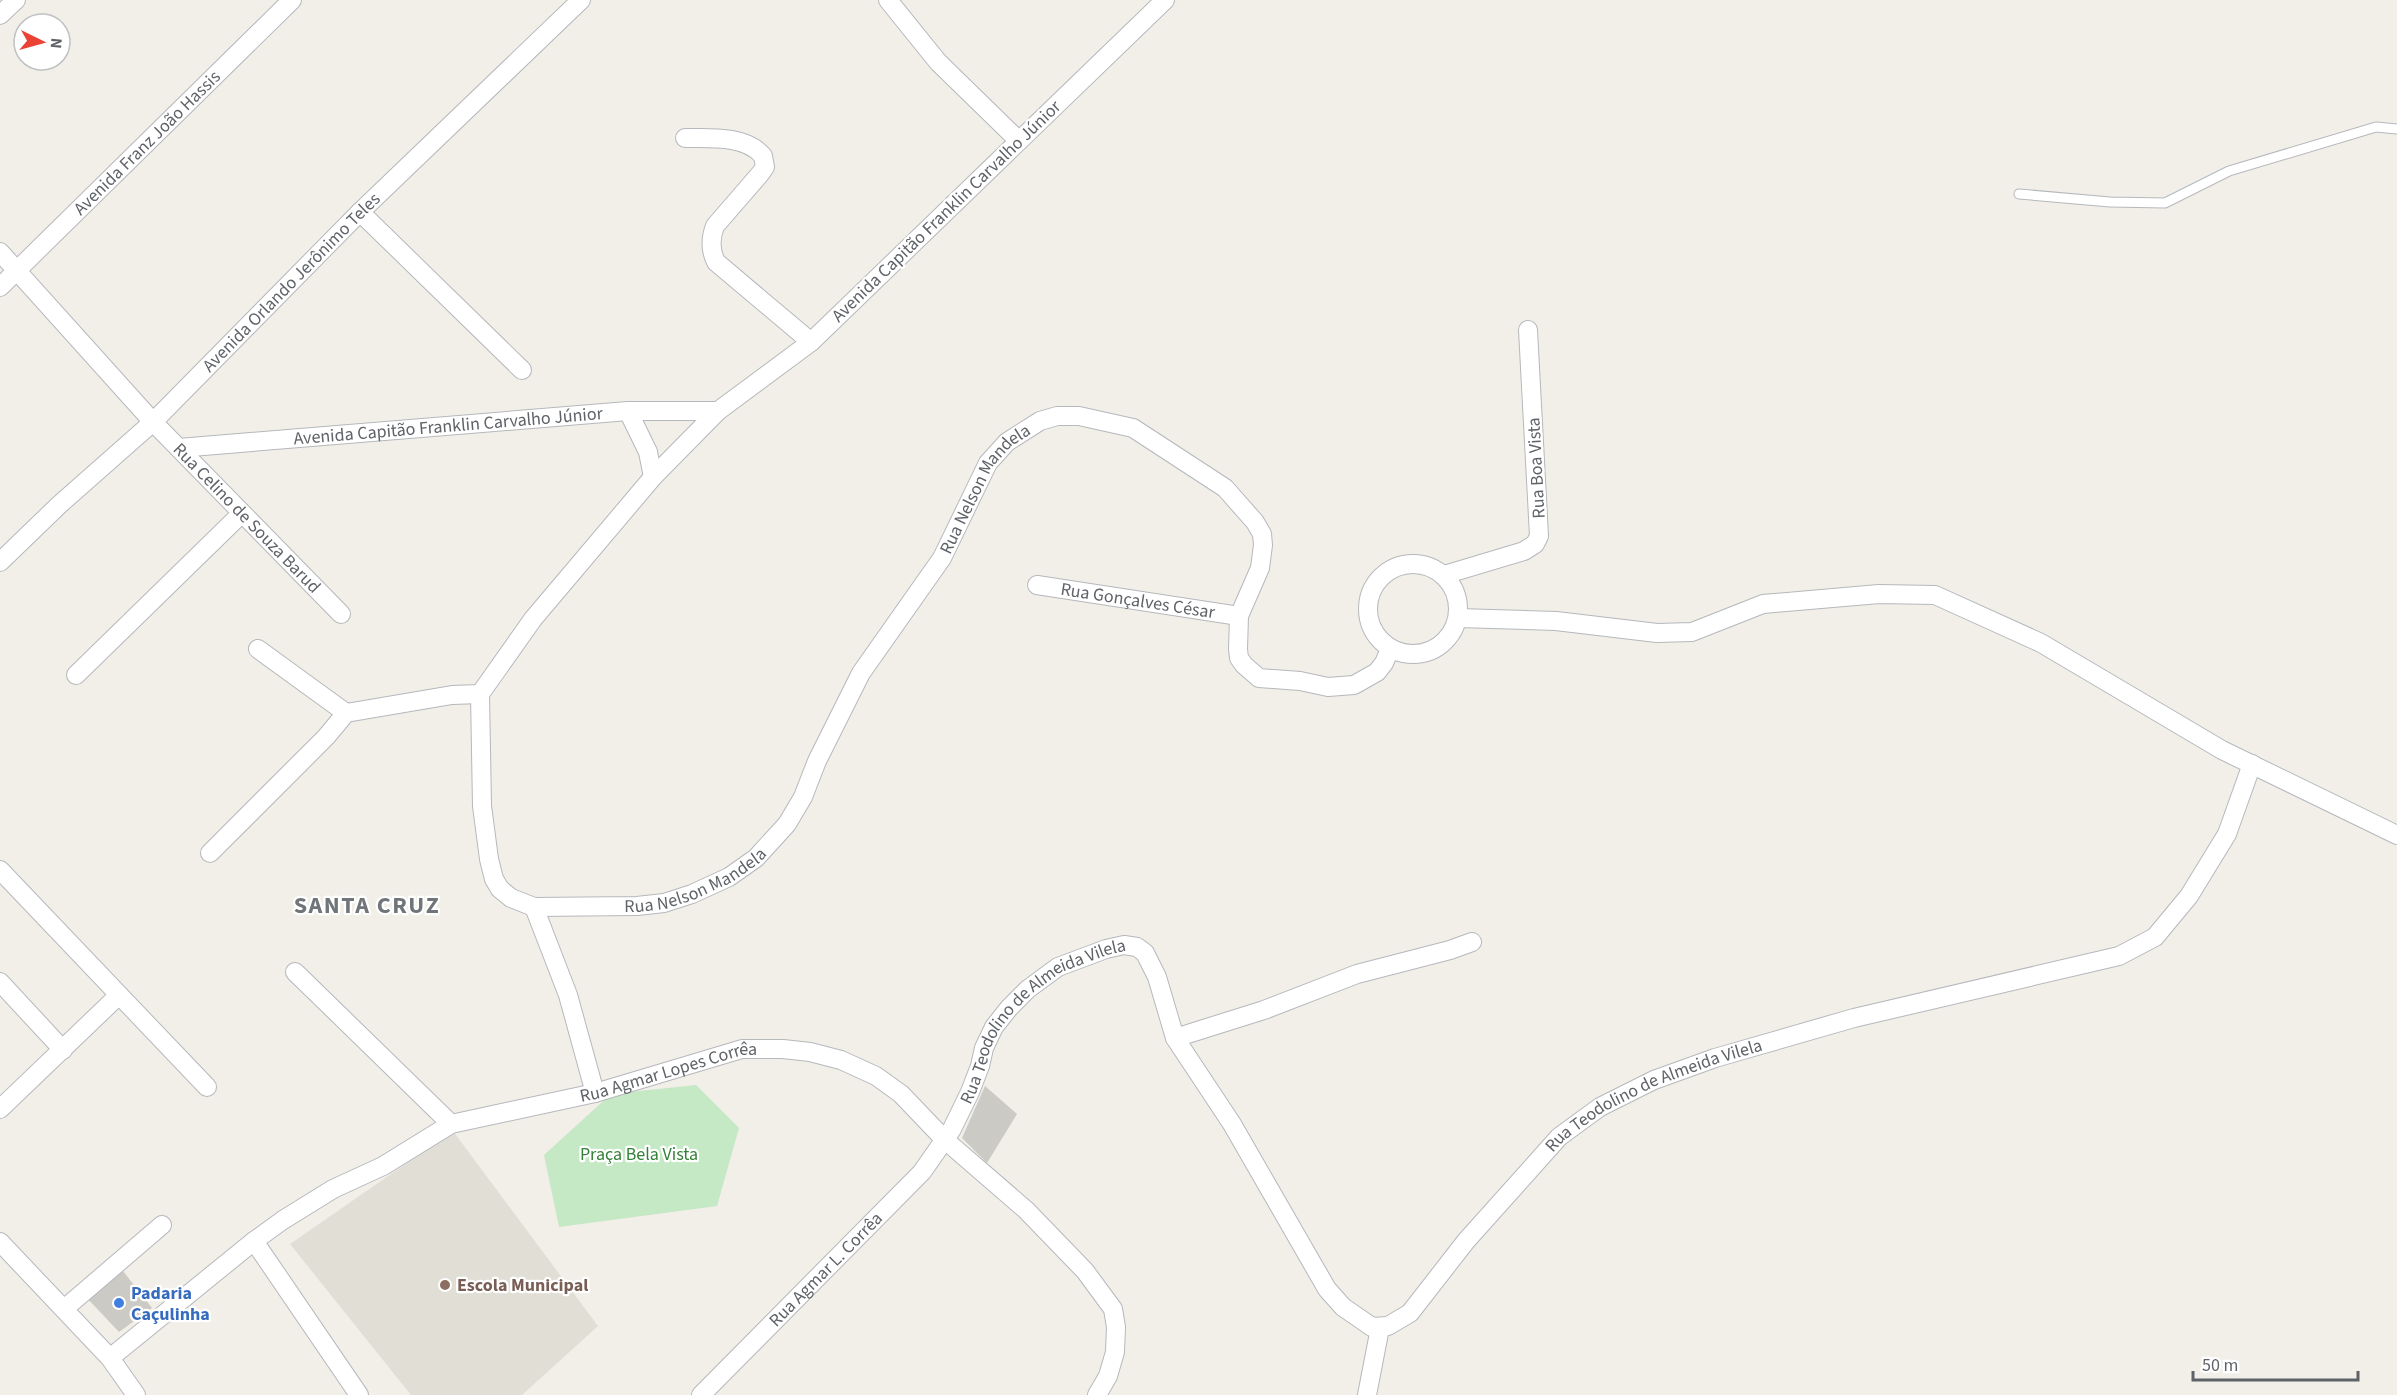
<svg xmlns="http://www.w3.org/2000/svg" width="2397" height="1395" viewBox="0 0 2397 1395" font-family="'Source Sans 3',sans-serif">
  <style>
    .education { fill: #e1ded6 }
    .green { fill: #c5e8c5 }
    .building { fill: #cccac5 }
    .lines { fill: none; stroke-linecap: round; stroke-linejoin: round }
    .service-casing { stroke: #b5b8bc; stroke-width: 11 }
    .minor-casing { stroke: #b5b8bc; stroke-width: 20 }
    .service { stroke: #fff; stroke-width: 9 }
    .minor { stroke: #fff; stroke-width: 18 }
    .education-dot { fill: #8d6e63; stroke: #fff; stroke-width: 2 }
    .shop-dot { fill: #3f7fe0; stroke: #fff; stroke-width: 2 }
    .labels { text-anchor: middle; stroke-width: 4.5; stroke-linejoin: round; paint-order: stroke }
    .street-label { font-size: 18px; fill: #5f6368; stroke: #fff }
    .park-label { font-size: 18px; fill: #348238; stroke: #fff }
    .education-label { font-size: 18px; font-weight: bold; fill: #785e54; stroke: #fff; text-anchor: start }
    .shop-label { font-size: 18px; font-weight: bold; fill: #366cbe; stroke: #fff; text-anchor: start }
    .district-label { font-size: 24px; font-weight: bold; letter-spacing: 1.5px; fill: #70757a; stroke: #fff }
  </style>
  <rect width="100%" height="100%" fill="#f1efe8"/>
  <!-- education -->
  <polygon class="education" points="453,1131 598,1326 522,1395 411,1395 290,1244"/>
  <!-- green -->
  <polygon class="green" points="696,1085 739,1128 717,1206 559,1227 544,1155 611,1094"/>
  <!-- building -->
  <g class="building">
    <polygon points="985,1086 1017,1114 987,1163 962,1138"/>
    <polygon points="123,1271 152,1308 119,1332 86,1297"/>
  </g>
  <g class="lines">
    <defs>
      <polyline id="service" points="2019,194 2110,202 2165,203 2229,171 2376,127 2397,129"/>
      <g id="minor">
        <polyline points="888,0 938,62 1018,140"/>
        <path id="s1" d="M1165,0L811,342L718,411L653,477L533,619L480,694L482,806L489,859L494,879L500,889L511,898L534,907L637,906L664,903L692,894L729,877L756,858L787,824L803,797L817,761L861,673L942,558L988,463L1007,442L1040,421L1057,416H1079L1133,428L1225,488L1255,522L1262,534L1263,545L1260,568L1239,616L1238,649L1239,658L1244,665L1259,678L1300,681L1328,687L1354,685L1377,672L1384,663L1390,649"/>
        <polyline points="0,15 16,0"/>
        <path d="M685,138C709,138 746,135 763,156L765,167L760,174L715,226C710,239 710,250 716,262L811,342"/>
        <polyline points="360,212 522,370"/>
        <path id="s2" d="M0,252L153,422L341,614"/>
        <path id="s3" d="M0,287L292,0"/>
        <polyline points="628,411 648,452 653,477"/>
        <path id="s4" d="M179,448L628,411H718"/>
        <path id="s5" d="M0,562L59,505L153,422L360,212L581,0"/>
        <circle cx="1413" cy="609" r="45"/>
        <polyline points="1444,575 1524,551 1535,544 1539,536 1528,330"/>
        <path id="s6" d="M1037,585L1239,616"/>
        <polyline points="1458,618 1556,621 1657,633 1692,632 1763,604 1879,594 1935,595 2041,643 2222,750 2397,835"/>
        <polyline points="258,649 346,713"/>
        <polyline points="76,675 242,513"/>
        <polyline points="210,853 326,737 346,713 452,695 480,694"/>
        <polyline points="0,870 207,1087"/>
        <polyline points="534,907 568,995 595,1093"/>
        <polyline points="295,972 451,1124"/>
        <polyline points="0,982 63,1050"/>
        <polyline points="1175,1038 1264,1010 1357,974 1450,950 1472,942"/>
        <polyline points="0,1109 119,995"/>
        <polyline points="254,1241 359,1395"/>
        <polyline points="0,1242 110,1358 136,1395"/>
        <polyline points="64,1309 162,1225"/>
        <path id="s7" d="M110,1358L254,1241L283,1220L333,1189L383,1166L451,1124L595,1093L742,1049H783L810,1052L841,1060L876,1076L901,1094L945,1140L1026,1210L1085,1271L1113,1309L1116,1327L1115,1352L1108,1376L1097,1395"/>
        <path id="s8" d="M701,1395L922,1172L952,1129L970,1092L980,1066L984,1048L994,1027L1009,1008L1028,989L1058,967L1106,949L1124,945L1137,947L1145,953L1157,977L1175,1038L1232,1124L1327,1289L1343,1307L1372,1327L1388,1326L1410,1313L1466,1241L1559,1137L1600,1107L1654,1080L1715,1058L1854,1018L2119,956L2155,937L2189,896L2227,834L2252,764"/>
        <polyline points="1367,1395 1380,1328"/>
      </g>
    </defs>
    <!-- service casing -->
    <use href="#service" class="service-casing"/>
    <!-- minor casing -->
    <use href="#minor" class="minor-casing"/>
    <!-- service -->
    <use href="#service" class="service"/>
    <!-- minor -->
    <use href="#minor" class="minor"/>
  </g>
  <!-- markers -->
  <circle class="education-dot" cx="445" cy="1285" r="6"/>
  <circle class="shop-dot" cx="119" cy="1303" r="6"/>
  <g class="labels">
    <!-- street labels -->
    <g class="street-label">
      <text dy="6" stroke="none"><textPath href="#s3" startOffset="206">Avenida Franz João Hassis</textPath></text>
      <text transform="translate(946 211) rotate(-44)" y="6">Avenida Capitão Franklin Carvalho Júnior</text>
      <text dy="6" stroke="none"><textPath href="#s5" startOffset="404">Avenida Orlando Jerônimo Teles</textPath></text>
      <text dy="6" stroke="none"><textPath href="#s4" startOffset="270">Avenida Capitão Franklin Carvalho Júnior</textPath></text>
      <text transform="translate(1536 468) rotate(-93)" y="6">Rua Boa Vista</text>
      <text dy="6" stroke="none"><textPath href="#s1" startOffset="1886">Rua Nelson Mandela</textPath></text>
      <text dy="6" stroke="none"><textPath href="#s2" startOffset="363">Rua Celino de Souza Barud</textPath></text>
      <text dy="6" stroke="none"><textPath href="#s6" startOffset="102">Rua Gonçalves César</textPath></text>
      <text dy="6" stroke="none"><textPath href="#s1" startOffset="1382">Rua Nelson Mandela</textPath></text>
      <text dy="6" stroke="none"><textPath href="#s8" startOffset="516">Rua Teodolino de Almeida Vilela</textPath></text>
      <text dy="6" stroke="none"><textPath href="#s7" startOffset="639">Rua Agmar Lopes Corrêa</textPath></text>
      <text dy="6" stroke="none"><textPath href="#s8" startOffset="1478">Rua Teodolino de Almeida Vilela</textPath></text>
      <text dy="6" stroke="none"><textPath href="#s8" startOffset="177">Rua Agmar L. Corrêa</textPath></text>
    </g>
    <!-- park labels -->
    <g class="park-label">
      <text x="639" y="1160">Praça Bela Vista</text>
    </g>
    <!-- education labels -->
    <g class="education-label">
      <text x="457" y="1291">Escola Municipal</text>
    </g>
    <!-- shop labels -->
    <g class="shop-label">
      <text x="131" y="1299">Padaria<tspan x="131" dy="21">Caçulinha</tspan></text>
    </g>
    <!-- district labels -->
    <g class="district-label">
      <text x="367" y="913">SANTA CRUZ</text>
    </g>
  </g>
  <!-- north arrow -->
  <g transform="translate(42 42) rotate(95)"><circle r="28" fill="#ffffff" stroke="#bfc1c3" stroke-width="1.5"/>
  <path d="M0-4.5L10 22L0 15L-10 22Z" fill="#ea4335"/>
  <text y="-9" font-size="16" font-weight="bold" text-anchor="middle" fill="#5f6368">N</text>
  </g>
  <!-- scale -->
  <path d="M2193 1371v9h165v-9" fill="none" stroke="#5f6368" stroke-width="3"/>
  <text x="2202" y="1371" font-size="18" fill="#5f6368" stroke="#ffffff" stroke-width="4.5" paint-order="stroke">50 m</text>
</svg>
